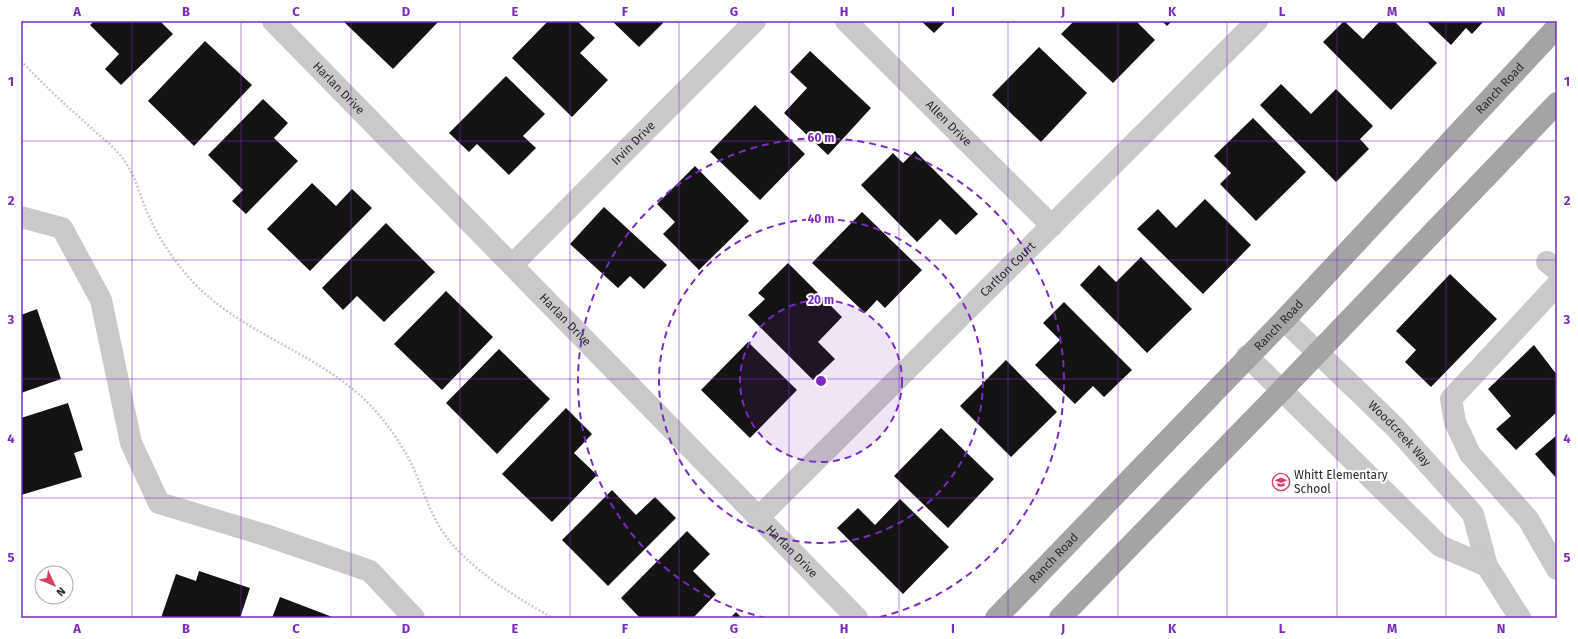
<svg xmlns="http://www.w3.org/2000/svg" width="1578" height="639" viewBox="0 0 1578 639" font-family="'Fira Sans',sans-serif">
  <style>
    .building { fill: #131313 }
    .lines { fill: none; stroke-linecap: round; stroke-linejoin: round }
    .path { stroke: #c9c9c9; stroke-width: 2.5; stroke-dasharray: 2 2; stroke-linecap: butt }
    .minor { stroke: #c9c9c9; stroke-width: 22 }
    .major { stroke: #a4a4a4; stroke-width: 22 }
    .grid { fill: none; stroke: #7b2cbf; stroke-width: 1; stroke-opacity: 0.55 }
    .ring { fill: none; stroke: #7b2cbf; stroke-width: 2; stroke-dasharray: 7 5 }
    .labels { text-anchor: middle; stroke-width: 4; stroke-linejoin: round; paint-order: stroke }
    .street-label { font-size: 12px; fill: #2c2c2c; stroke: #fff }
    .poi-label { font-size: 12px; fill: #2c2c2c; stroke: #fff; text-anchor: start }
    .centre { fill: #7b2cbf; stroke: #fff; stroke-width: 2 }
    .ring-label { font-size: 12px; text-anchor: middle; font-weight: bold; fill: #7b2cbf; stroke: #fff; stroke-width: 4; stroke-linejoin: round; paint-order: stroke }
    .neatline { fill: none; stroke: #7b2cbf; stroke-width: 1.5 }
    .grid-label { font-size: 13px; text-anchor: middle; font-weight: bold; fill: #7b2cbf }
  </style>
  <rect width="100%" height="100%" fill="#fff"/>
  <!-- building -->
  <g class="building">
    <polygon points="94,21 160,21 173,34 121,85 105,69 119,54 90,25"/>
    <polygon points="343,21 439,21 393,69"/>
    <polygon points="548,21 577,21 595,38 580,53 608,80 572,117 512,58"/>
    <polygon points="612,21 665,21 639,47"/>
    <polygon points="921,21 946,21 934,33"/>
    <polygon points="1074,21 1136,21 1155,40 1113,83 1061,34"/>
    <polygon points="1162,21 1172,21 1167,26"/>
    <polygon points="1344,21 1363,39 1380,21 1394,21 1437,63 1391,110 1323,42"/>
    <polygon points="1426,21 1484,21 1472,34 1466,28 1451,45"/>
    <polygon points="205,41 252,85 194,146 148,101"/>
    <polygon points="1039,47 1087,93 1041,142 992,95"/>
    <polygon points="810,51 871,108 828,155 784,113 807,88 790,72"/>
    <polygon points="506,76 545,114 523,136 536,148 509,175 477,144 469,152 449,133"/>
    <polygon points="1281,84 1311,114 1336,89 1373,126 1360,139 1369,149 1336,182 1260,105"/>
    <polygon points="263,99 288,123 274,138 298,161 246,214 232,201 243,190 208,155"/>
    <polygon points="755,105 805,154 760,200 710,152"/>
    <polygon points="1253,118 1306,172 1256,221 1220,184 1231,173 1214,156"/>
    <polygon points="915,151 978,214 956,235 940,219 917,242 861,185 893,153 903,163"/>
    <polygon points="695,166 749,221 699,270 663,234 675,222 657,204"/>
    <polygon points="312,183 336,206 352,189 372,208 310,271 267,229"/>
    <polygon points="1205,199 1251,245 1203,294 1137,229 1158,209 1176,228"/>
    <polygon points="604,207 667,265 644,289 630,276 618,288 570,244"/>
    <polygon points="862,212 922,270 885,308 877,300 865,313 812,263"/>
    <polygon points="386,223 435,272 384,322 357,296 343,310 322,288"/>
    <polygon points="1141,257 1192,309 1147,353 1080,285 1099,265 1116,282"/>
    <polygon points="788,263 842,317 818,342 835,359 813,380 748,315 765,299 758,293"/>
    <polygon points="1450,274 1497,319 1431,387 1405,362 1416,350 1396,331"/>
    <polygon points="446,291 493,337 442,390 394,344"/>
    <polygon points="1064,302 1132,370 1104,397 1093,386 1075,404 1035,365 1060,340 1043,323"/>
    <polygon points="37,309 61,379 21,393 21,315"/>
    <polygon points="748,342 797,390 750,438 701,390"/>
    <polygon points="1534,345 1557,375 1557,412 1516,450 1496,429 1511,416 1488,389"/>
    <polygon points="499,349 550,399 497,454 446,403"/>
    <polygon points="1006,360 1057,412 1011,457 960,406"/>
    <polygon points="68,403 83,450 74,453 82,477 21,495 21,418"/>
    <polygon points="566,408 592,434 574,453 597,475 552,522 502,474"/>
    <polygon points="941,428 994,479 948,528 894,476"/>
    <polygon points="1557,435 1557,479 1535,454"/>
    <polygon points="612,490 636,515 655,497 676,518 608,586 562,540"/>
    <polygon points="900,499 949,547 903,594 837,528 858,508 875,525"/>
    <polygon points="687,531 710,554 693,571 716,594 693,618 640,618 621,598"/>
    <polygon points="199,571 250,588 240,618 161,618 176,574 196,581"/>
    <polygon points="280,597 335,618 272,618"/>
    <polygon points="736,612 742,618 730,618"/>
  </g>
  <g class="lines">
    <!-- path -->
    <path class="path" d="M21,61C42,83 64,104 87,124C99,136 114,146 124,160C136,176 140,197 148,214C159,240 180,270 200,289C250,337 324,356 372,407C386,422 399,441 409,459C420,480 426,503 438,524C459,563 515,597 553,618"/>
    <!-- minor -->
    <g class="minor">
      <path id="s1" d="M273,21L857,618"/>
      <path id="s2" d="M846,21L1052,226"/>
      <polyline points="21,217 62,228 101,300 131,443 159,503 265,535 370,571 414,618"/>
      <polyline points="1547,262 1557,270"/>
      <path id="s3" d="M512,265L755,21"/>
      <polyline points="1557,285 1451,399 1455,422 1470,454 1528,519 1557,569"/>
      <path id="s4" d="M1284,320L1395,427L1473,514L1487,566L1520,618"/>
      <polyline points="1247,356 1440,546 1487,566"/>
      <path id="s5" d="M759,517L1257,21"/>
    </g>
    <!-- major -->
    <g class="major">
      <path id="s6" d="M996,618L1284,320L1557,27"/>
      <polyline points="1060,618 1282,390 1557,103"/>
    </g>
  </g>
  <!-- grid -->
  <path class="grid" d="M132,21V618M241,21V618M351,21V618M460,21V618M570,21V618M679,21V618M789,21V618M899,21V618M1008,21V618M1118,21V618M1227,21V618M1337,21V618M1446,21V618M21,141H1557M21,260H1557M21,379H1557M21,498H1557"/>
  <!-- distance rings -->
  <circle cx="821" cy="381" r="81" fill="#7b2cbf" fill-opacity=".12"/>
  <g class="ring">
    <circle cx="821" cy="381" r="81"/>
    <circle cx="821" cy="381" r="162"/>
    <path d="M766 618A243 243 0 1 1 876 618"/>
  </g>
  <!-- icons -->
  <defs>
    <symbol id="school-ring" viewBox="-11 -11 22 22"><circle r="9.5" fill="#fff" stroke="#d43e62" stroke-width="1.5"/><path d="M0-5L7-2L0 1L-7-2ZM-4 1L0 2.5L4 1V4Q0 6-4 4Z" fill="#d43e62"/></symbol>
  </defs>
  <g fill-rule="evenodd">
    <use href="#school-ring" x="1271" y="472" width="20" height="20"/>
  </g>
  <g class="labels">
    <!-- street labels -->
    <g class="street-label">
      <text dy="4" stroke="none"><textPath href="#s1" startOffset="94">Harlan Drive</textPath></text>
      <text dy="4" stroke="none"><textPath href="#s6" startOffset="731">Ranch Road</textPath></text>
      <text dy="4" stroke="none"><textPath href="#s2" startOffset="145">Allen Drive</textPath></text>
      <text dy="4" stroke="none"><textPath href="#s3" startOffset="172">Irvin Drive</textPath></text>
      <text dy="4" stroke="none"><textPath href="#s5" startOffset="351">Carlton Court</textPath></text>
      <text dy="4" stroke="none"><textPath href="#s1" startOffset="418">Harlan Drive</textPath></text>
      <text dy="4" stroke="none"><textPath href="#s6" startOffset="407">Ranch Road</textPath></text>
      <text dy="4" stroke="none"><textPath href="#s4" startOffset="162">Woodcreek Way</textPath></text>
      <text dy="4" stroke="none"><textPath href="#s1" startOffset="742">Harlan Drive</textPath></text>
      <text dy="4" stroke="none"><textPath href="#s6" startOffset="83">Ranch Road</textPath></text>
    </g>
    <!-- poi labels -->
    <g class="poi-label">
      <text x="1294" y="479">Whitt Elementary<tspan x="1294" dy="14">School</tspan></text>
    </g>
  </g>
  <circle cx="821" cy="381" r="6" class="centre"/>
  <g class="ring-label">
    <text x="821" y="142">60 m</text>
    <text x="821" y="223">40 m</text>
    <text x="821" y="304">20 m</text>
  </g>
  <!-- border -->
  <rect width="1578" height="639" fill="none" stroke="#ffffff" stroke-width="44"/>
  <!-- north arrow -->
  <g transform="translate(54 585) rotate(134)"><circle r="19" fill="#ffffff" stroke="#ababab"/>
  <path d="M0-3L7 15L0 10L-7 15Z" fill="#d43e62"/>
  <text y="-6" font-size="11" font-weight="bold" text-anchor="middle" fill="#2c2c2c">N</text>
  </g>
  <rect x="22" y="22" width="1534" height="595" class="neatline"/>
  <g class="grid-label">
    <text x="77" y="16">A</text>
    <text x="186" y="16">B</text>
    <text x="296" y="16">C</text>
    <text x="406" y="16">D</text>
    <text x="515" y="16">E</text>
    <text x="625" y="16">F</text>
    <text x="734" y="16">G</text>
    <text x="844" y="16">H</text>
    <text x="953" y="16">I</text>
    <text x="1063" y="16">J</text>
    <text x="1172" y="16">K</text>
    <text x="1282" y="16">L</text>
    <text x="1392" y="16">M</text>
    <text x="1501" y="16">N</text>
    <text x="11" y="86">1</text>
    <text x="1567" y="86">1</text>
    <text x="11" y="205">2</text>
    <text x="1567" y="205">2</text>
    <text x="11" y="324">3</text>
    <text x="1567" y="324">3</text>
    <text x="11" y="443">4</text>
    <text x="1567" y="443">4</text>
    <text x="11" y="562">5</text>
    <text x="1567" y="562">5</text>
    <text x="77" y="633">A</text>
    <text x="186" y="633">B</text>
    <text x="296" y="633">C</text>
    <text x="406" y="633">D</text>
    <text x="515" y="633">E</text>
    <text x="625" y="633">F</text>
    <text x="734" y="633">G</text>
    <text x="844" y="633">H</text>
    <text x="953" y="633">I</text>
    <text x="1063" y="633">J</text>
    <text x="1172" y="633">K</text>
    <text x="1282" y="633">L</text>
    <text x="1392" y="633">M</text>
    <text x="1501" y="633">N</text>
  </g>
</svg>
